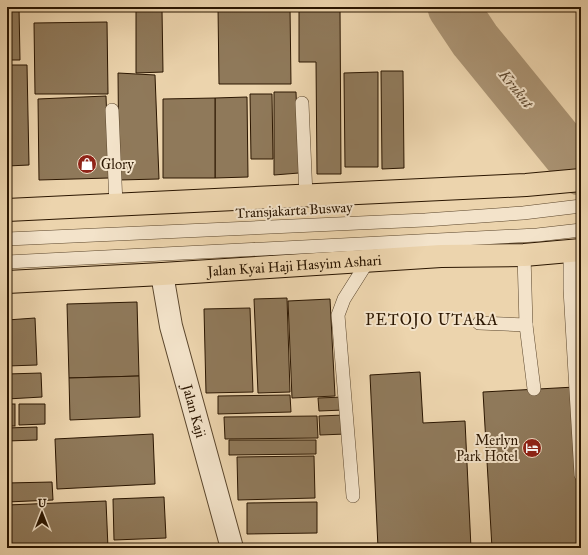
<svg xmlns="http://www.w3.org/2000/svg" width="588" height="555" viewBox="0 0 588 555" font-family="'IM FELL Great Primer',serif">
  <style>
    .lines { fill: none; stroke-linecap: round; stroke-linejoin: round }
    .river { stroke: #aa9373; stroke-width: 51 }
    .building { fill: #8f795a; stroke: #2b1601 }
    .service-casing { stroke: #5b462c; stroke-width: 14 }
    .minor-casing { stroke: #5b462c; stroke-width: 24 }
    .primary-casing { stroke: #2b1601; stroke-width: 24 }
    .service { stroke: #f3e3ca; stroke-width: 13 }
    .minor { stroke: #f3e3ca; stroke-width: 22 }
    .primary { stroke: #ecd4ad; stroke-width: 22 }
    .labels { text-anchor: middle; stroke-width: 4; stroke-linejoin: round; paint-order: stroke }
    .poi-label { font-size: 14px; fill: #2b1601; stroke: #f3e3ca; text-anchor: start }
    .street-label { font-size: 14px; fill: #2b1601; stroke: #f3e3ca }
    .water-label { font-size: 15px; font-style: italic; fill: #5e482f; stroke: #f3e3ca }
    .quarter-label { font-size: 16px; letter-spacing: 1px; fill: #2b1601; stroke: #f3e3ca }
  </style>
  <rect width="100%" height="100%" fill="#ecd4ad"/>
  <filter id="stains"><feTurbulence type="fractalNoise" baseFrequency=".005" numOctaves="4"/><feColorMatrix values="0 0 0 0 .2 0 0 0 0 .09 0 0 0 0 .02 0 0 0 .5 -.17"/></filter>
  <radialGradient id="worn" r=".72"><stop offset=".6" stop-color="#630" stop-opacity="0"/><stop offset="1" stop-color="#630" stop-opacity=".3"/></radialGradient>
  <g class="lines">
    <!-- river -->
    <polyline class="river" points="453,7 475,40 581,170"/>
  </g>
  <!-- building -->
  <g class="building">
    <polygon points="7,7 19,7 20,60 7,60"/>
    <polygon points="218,7 290,7 291,84 219,84"/>
    <polygon points="299,7 340,7 341,174 317,174 316,62 299,62"/>
    <polygon points="556,7 581,7 581,10 581,8 556,10"/>
    <polygon points="136,10 162,10 163,72 136,73"/>
    <polygon points="107,22 108,94 35,94 34,23"/>
    <polygon points="7,65 27,65 29,165 7,166"/>
    <polygon points="381,71 403,71 404,168 382,169"/>
    <polygon points="378,72 378,167 345,167 344,73"/>
    <polygon points="118,73 155,75 159,179 119,180"/>
    <polygon points="274,92 296,92 299,173 274,175"/>
    <polygon points="250,94 272,94 273,159 251,159"/>
    <polygon points="106,96 109,178 39,180 38,99"/>
    <polygon points="247,97 248,177 215,178 215,98"/>
    <polygon points="215,98 215,178 163,178 163,99"/>
    <polygon points="287,298 290,392 258,393 254,299"/>
    <polygon points="330,299 335,396 292,398 288,301"/>
    <polygon points="137,302 139,376 69,378 67,304"/>
    <polygon points="250,308 253,392 206,393 204,309"/>
    <polygon points="35,318 37,365 7,366 7,320"/>
    <polygon points="420,372 423,423 465,421 471,548 378,548 370,375"/>
    <polygon points="41,373 42,397 7,399 7,374"/>
    <polygon points="139,376 140,417 70,420 69,378"/>
    <polygon points="575,387 581,504 581,548 492,548 483,392"/>
    <polygon points="290,395 291,412 218,414 218,396"/>
    <polygon points="344,397 344,410 319,411 318,398"/>
    <rect x="7" y="404" width="8" height="22"/>
    <polygon points="19,404 45,404 45,424 19,425"/>
    <polygon points="345,415 346,434 320,435 319,416"/>
    <polygon points="317,416 318,438 225,439 224,417"/>
    <polygon points="37,427 37,440 7,441 7,428"/>
    <polygon points="153,434 155,484 57,489 55,439"/>
    <polygon points="229,440 316,440 316,454 229,455"/>
    <polygon points="314,456 315,498 238,500 237,457"/>
    <polygon points="52,482 53,500 7,502 7,483"/>
    <polygon points="164,497 166,538 114,540 113,499"/>
    <polygon points="106,501 108,548 7,548 7,505"/>
    <polygon points="317,502 317,533 247,534 247,503"/>
  </g>
  <g class="lines">
    <defs>
      <g id="service">
        <polyline points="302,103 306,196"/>
        <polyline points="112,110 116,205"/>
        <polyline points="7,239 425,220 523,213 581,206"/>
        <polyline points="570,251 570,289 581,475"/>
        <polyline points="524,255 526,325 534,389"/>
        <polyline points="7,262 537,235 581,230"/>
        <polyline points="479,323 526,325"/>
        <polyline points="353,496 338,315 344,299 368,261"/>
      </g>
      <g id="minor">
        <path id="s1" d="M162,274L171,326L232,548"/>
      </g>
      <g id="primary">
        <polyline points="7,210 526,185 581,180"/>
        <path id="s2" d="M7,282L162,274L441,256L524,255L581,250"/>
      </g>
    </defs>
    <!-- service casing -->
    <use href="#service" class="service-casing"/>
    <!-- minor casing -->
    <use href="#minor" class="minor-casing"/>
    <!-- primary casing -->
    <use href="#primary" class="primary-casing"/>
    <!-- service -->
    <use href="#service" class="service"/>
    <!-- minor -->
    <use href="#minor" class="minor"/>
    <!-- primary -->
    <use href="#primary" class="primary"/>
  </g>
  <!-- icons -->
  <defs>
    <symbol id="shop-disc" viewBox="-11 -11 22 22"><circle r="9.5" fill="#8f2418" stroke="#f3e3ca"/><path d="M-5-2.5h2.3a2.7 3.5 0 0 1 5.4 0H5L5.5 6h-11ZM-1.5-2.5h3a1.5 2.3 0 0 0-3 0Z" fill="#fff"/></symbol>
    <symbol id="hotel-disc" viewBox="-11 -11 22 22"><circle r="9.5" fill="#8f2418" stroke="#f3e3ca"/><path d="M-6-4.5h1.5V1H6V5H4.5V3h-9V5H-6ZM-4 0a1.8 1.8 0 1 1 3.6 0ZM.5 0V-2.5h3Q6-2.5 6 0Z" fill="#fff"/></symbol>
  </defs>
  <g fill-rule="evenodd">
    <use href="#shop-disc" x="76" y="153" width="22" height="22"/>
    <use href="#hotel-disc" x="521" y="437" width="22" height="22"/>
  </g>
  <g class="labels">
    <!-- poi labels -->
    <g class="poi-label">
      <text x="101" y="169">Glory</text>
      <text x="518" y="445" text-anchor="end">Merlyn<tspan x="518" dy="16">Park Hotel</tspan></text>
    </g>
    <!-- street labels -->
    <g class="street-label">
      <text transform="translate(294 210) rotate(-3)" y="5">Transjakarta Busway</text>
      <text dy="5" stroke="none"><textPath href="#s2" startOffset="288">Jalan Kyai Haji Hasyim Ashari</textPath></text>
      <text dy="5" stroke="none"><textPath href="#s1" startOffset="141">Jalan Kaji</textPath></text>
    </g>
    <!-- water labels -->
    <g class="water-label">
      <text transform="translate(516 89) rotate(51)" y="5">Krukut</text>
    </g>
    <!-- quarter labels -->
    <g class="quarter-label">
      <text x="432" y="325">PETOJO UTARA</text>
    </g>
  </g>
  <!-- margin -->
  <rect width="588" height="555" fill="none" stroke="#ecd4ad" stroke-width="24"/>
  <rect x="8" y="8" width="572" height="539" fill="none" stroke="#2b1601" stroke-width="2"/>
  <rect x="12" y="12" width="564" height="531" fill="none" stroke="#2b1601"/>
  <!-- north arrow -->
  <g transform="translate(42 513)" stroke="#f3e3ca" stroke-width="3" paint-order="stroke">
  <path d="M0-3L7 15L0 10L-7 15Z" fill="#2b1601"/>
  <text y="-6" font-size="11" font-weight="bold" text-anchor="middle" fill="#2b1601">U</text>
  </g>
  <rect width="100%" height="100%" filter="url(#stains)"/>
  <rect width="100%" height="100%" fill="url(#worn)"/>
</svg>
